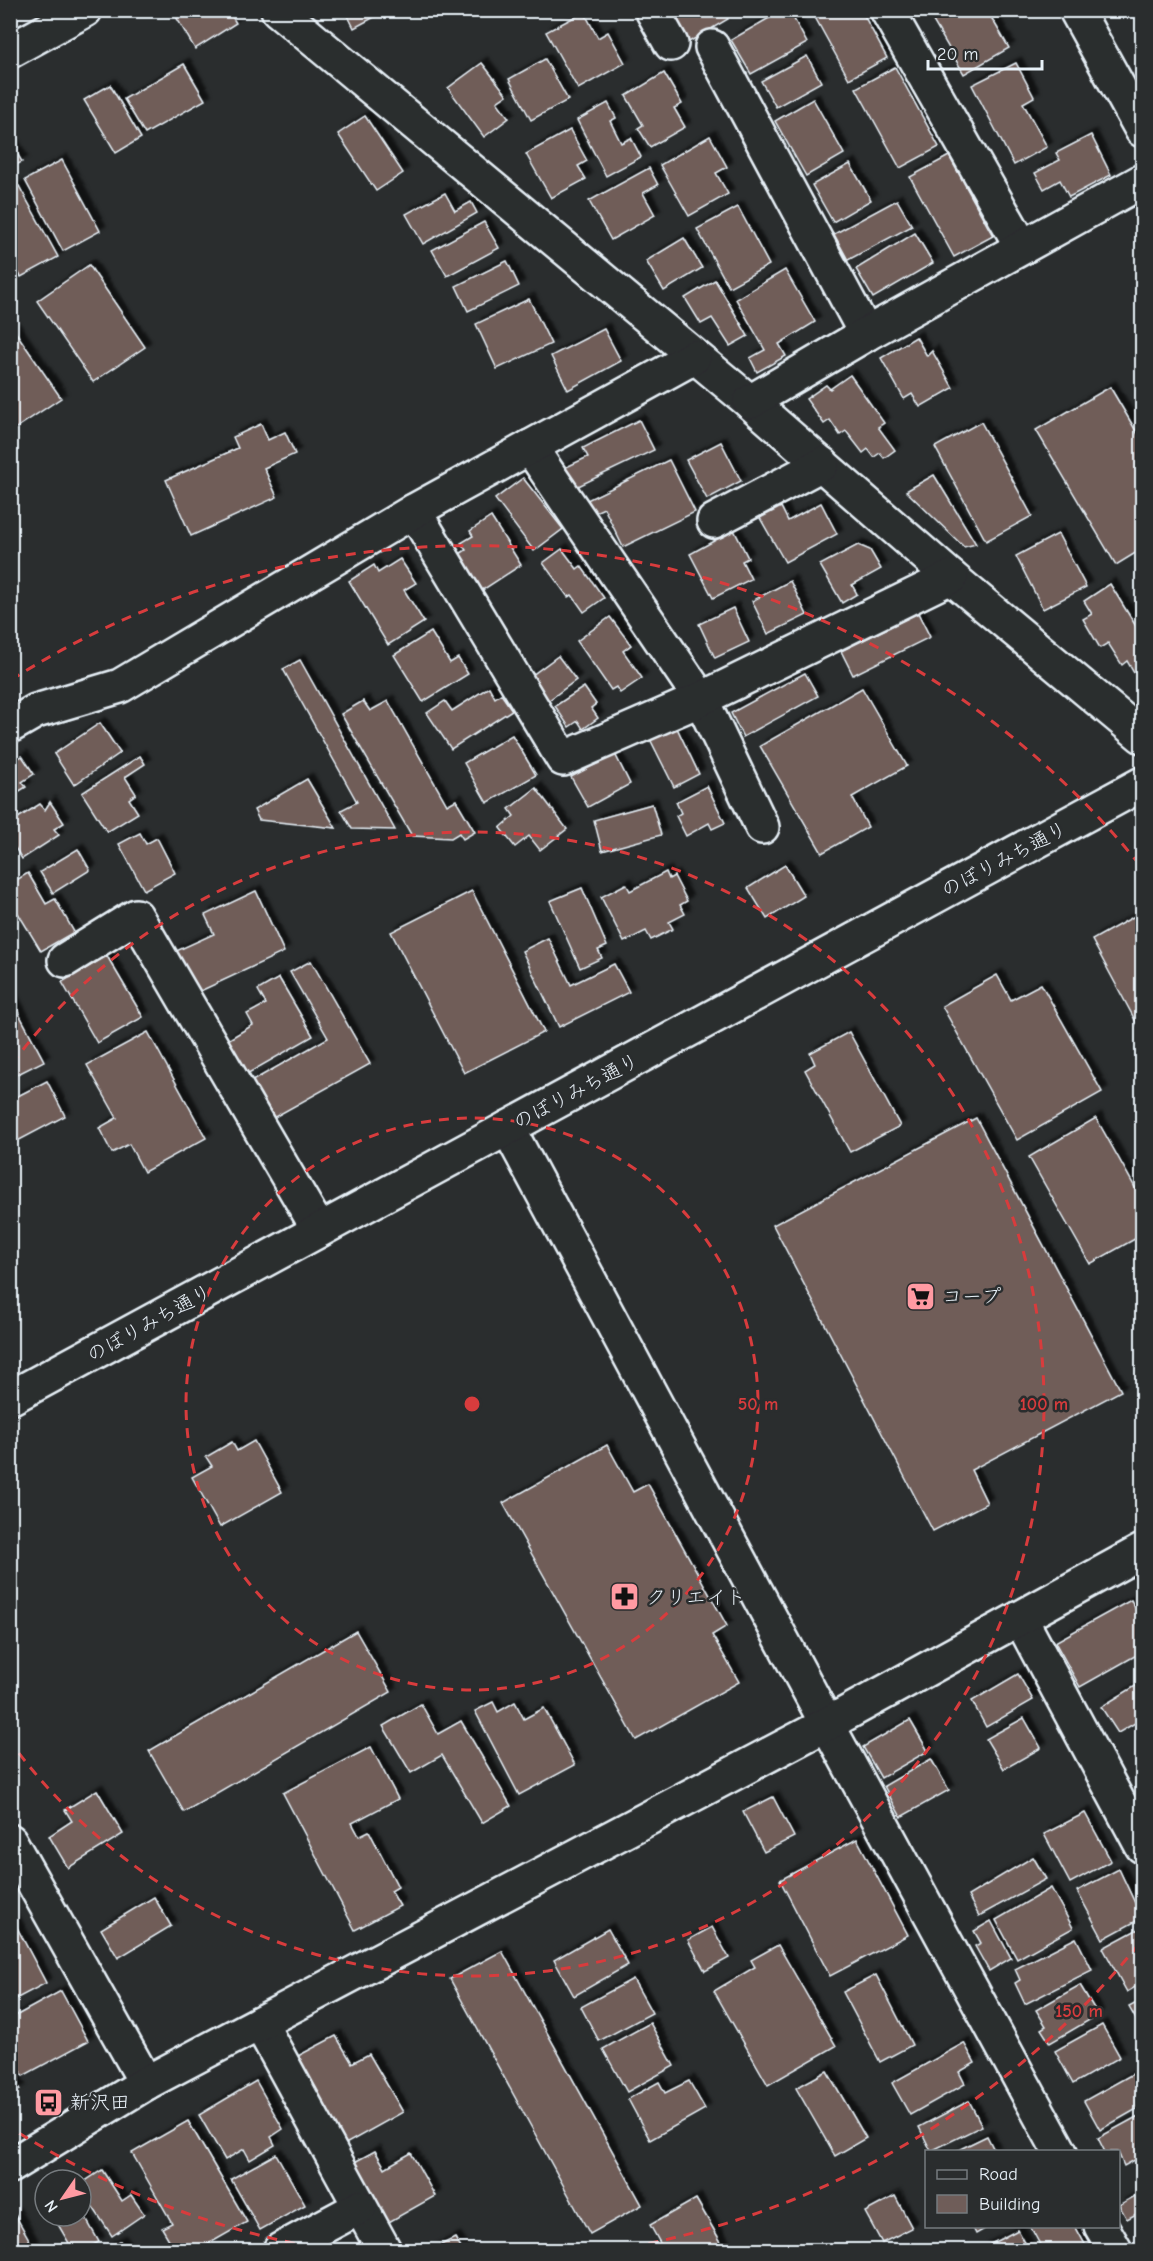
<svg xmlns="http://www.w3.org/2000/svg" width="1153" height="2261" viewBox="0 0 1153 2261" font-family="'Comic Neue','Klee One',sans-serif">
  <style>
    .building { fill: #6f5d59; stroke: #e8f1f8; stroke-width: 1.5; filter: url(#shadow) }
    .lines { fill: none; stroke-linecap: round; stroke-linejoin: round }
    .minor-casing { stroke: #e8f1f8; stroke-width: 38 }
    .tertiary-casing { stroke: #e8f1f8; stroke-width: 38 }
    .minor { stroke: #2a2d2e; stroke-width: 33 }
    .tertiary { stroke: #2a2d2e; stroke-width: 33 }
    .ring { fill: none; stroke: #d83c3d; stroke-width: 3; stroke-dasharray: 10 8 }
    .labels { text-anchor: middle; stroke-width: 5; stroke-linejoin: round; paint-order: stroke }
    .street-label { font-size: 20px; fill: #e8f1f8; stroke: #2a2d2e }
    .poi-label { font-size: 20px; fill: #e8f1f8; stroke: #2a2d2e; text-anchor: start }
    .centre { fill: #d83c3d; stroke: #2a2d2e; stroke-width: 3 }
    .ring-label { font-size: 18px; text-anchor: middle; font-weight: bold; fill: #d83c3d; stroke: #2a2d2e; stroke-width: 5; stroke-linejoin: round; paint-order: stroke }
  </style>
  <defs>
    <filter id="shadow"><feDropShadow dx="5.5" dy="-5.5" stdDeviation="1.5" flood-color="#0009"/></filter>
  </defs>
  <rect width="100%" height="100%" fill="#2a2d2e"/>
  <filter id="ink" filterUnits="userSpaceOnUse"><feTurbulence type="fractalNoise" baseFrequency=".0167" numOctaves="2"/><feDisplacementMap in="SourceGraphic" scale="12" xChannelSelector="R" yChannelSelector="G"/><feConvolveMatrix kernelMatrix="1 2 1 2 8 2 1 2 1" color-interpolation-filters="sRGB"/></filter>
  <g filter="url(#ink)">
    <!-- building -->
    <g class="building">
      <polygon points="172,10 228,10 236,23 195,49"/>
      <polygon points="345,10 379,10 380,14 354,28"/>
      <polygon points="670,10 724,10 728,19 689,42"/>
      <polygon points="783,10 789,10 807,43 751,74 731,40"/>
      <polygon points="811,10 861,10 887,58 849,79"/>
      <polygon points="939,10 987,10 1009,48 964,74 930,16"/>
      <polygon points="584,12 598,38 608,32 625,63 578,89 546,32"/>
      <polygon points="807,56 821,82 776,107 761,81"/>
      <polygon points="545,59 568,100 531,120 509,79"/>
      <polygon points="482,63 507,95 497,102 509,118 484,137 448,88"/>
      <polygon points="1016,63 1034,97 1023,103 1047,147 1014,165 972,85"/>
      <polygon points="184,64 205,100 145,134 124,99"/>
      <polygon points="895,67 939,147 900,168 856,88"/>
      <polygon points="664,73 682,104 674,108 685,127 650,147 638,128 643,125 626,96"/>
      <polygon points="110,85 141,138 116,153 84,100"/>
      <polygon points="813,99 844,154 806,176 775,121"/>
      <polygon points="608,103 616,118 610,121 621,143 631,138 641,157 606,176 577,120"/>
      <polygon points="365,116 403,173 376,191 338,134"/>
      <polygon points="570,130 587,161 578,166 586,179 551,198 526,154"/>
      <polygon points="1091,135 1111,175 1069,197 1060,180 1044,189 1035,173 1060,160 1056,153"/>
      <polygon points="710,136 727,167 716,173 728,194 689,216 660,165"/>
      <polygon points="10,141 22,162 10,168"/>
      <polygon points="949,156 993,236 954,257 910,177"/>
      <polygon points="62,160 100,231 63,251 25,180"/>
      <polygon points="850,164 871,200 833,222 812,185"/>
      <polygon points="649,168 658,185 643,193 655,215 611,240 589,201"/>
      <polygon points="19,186 58,257 21,277 10,258 10,191"/>
      <polygon points="445,193 455,211 471,202 477,213 423,244 406,214"/>
      <polygon points="897,200 912,226 848,260 834,234"/>
      <polygon points="738,207 769,265 729,287 697,229"/>
      <polygon points="484,222 499,248 447,276 432,250"/>
      <polygon points="915,233 933,263 873,298 856,269"/>
      <polygon points="684,238 702,268 664,291 646,261"/>
      <polygon points="507,261 519,286 468,311 456,286"/>
      <polygon points="89,265 145,347 93,382 37,301"/>
      <polygon points="785,270 815,322 779,344 786,356 757,372 750,358 765,350 736,299"/>
      <polygon points="715,280 748,336 730,346 712,318 701,324 685,298"/>
      <polygon points="529,299 551,344 497,369 476,324"/>
      <polygon points="10,324 61,398 10,432"/>
      <polygon points="604,329 621,361 568,390 551,356"/>
      <polygon points="916,337 927,356 932,351 953,388 920,407 912,394 904,399 881,358"/>
      <polygon points="850,375 884,423 878,427 895,450 884,458 880,453 874,457 868,449 863,453 846,431 840,435 830,420 824,424 806,399 826,385 830,389"/>
      <polygon points="1110,387 1142,441 1142,549 1116,565 1036,430"/>
      <polygon points="639,420 654,450 570,490 560,470 588,457 583,448"/>
      <polygon points="981,422 1032,516 986,541 935,447"/>
      <polygon points="261,424 268,440 285,432 295,454 264,468 277,497 191,536 166,480 238,448 233,437"/>
      <polygon points="721,442 741,481 707,499 686,460"/>
      <polygon points="669,460 695,512 623,547 604,508 591,514 585,501"/>
      <polygon points="934,475 976,544 964,547 906,491"/>
      <polygon points="523,478 563,529 534,551 495,499"/>
      <polygon points="821,503 837,534 785,562 760,518 781,507 788,521"/>
      <polygon points="491,517 521,565 478,593 455,557 466,550 461,543 473,536 470,531"/>
      <polygon points="734,530 748,558 742,561 751,579 713,598 690,554"/>
      <polygon points="1058,534 1086,587 1043,609 1016,556"/>
      <polygon points="858,545 870,550 881,569 852,585 857,594 842,603 820,565"/>
      <polygon points="562,549 577,569 581,566 604,598 584,612 572,595 568,597 543,563"/>
      <polygon points="400,559 416,583 404,590 424,622 388,645 349,581 374,565 378,573"/>
      <polygon points="790,581 807,615 768,634 752,601"/>
      <polygon points="1110,584 1142,636 1142,687 1127,661 1122,665 1108,643 1100,648 1083,619 1092,614 1084,601"/>
      <polygon points="733,608 749,642 715,658 699,624"/>
      <polygon points="918,613 930,637 853,675 841,651"/>
      <polygon points="610,617 631,645 623,651 642,678 620,693 616,687 611,690 577,641"/>
      <polygon points="431,632 450,663 458,658 468,674 423,702 394,655"/>
      <polygon points="558,656 576,680 545,703 527,679"/>
      <polygon points="300,660 395,830 352,829 341,810 357,802 283,669"/>
      <polygon points="805,673 818,696 743,737 731,713"/>
      <polygon points="489,687 495,698 501,694 512,710 451,749 427,713 445,701 452,711"/>
      <polygon points="584,687 596,704 591,708 598,718 583,729 578,721 569,727 555,706"/>
      <polygon points="862,688 907,766 852,797 868,827 822,853 760,746"/>
      <polygon points="363,701 370,711 388,701 447,805 456,800 475,832 463,839 459,833 451,838 412,836 341,714"/>
      <polygon points="100,723 120,753 74,785 54,754"/>
      <polygon points="676,726 699,774 674,787 650,739"/>
      <polygon points="512,735 536,775 487,803 464,763"/>
      <polygon points="615,754 630,784 588,807 571,777"/>
      <polygon points="22,756 34,774 22,782 26,787 10,797 10,758 13,762"/>
      <polygon points="140,756 145,764 125,777 136,794 129,799 138,813 107,832 82,793"/>
      <polygon points="307,779 336,828 259,820 254,810"/>
      <polygon points="707,786 725,823 712,829 709,823 686,836 676,816 681,813 676,802"/>
      <polygon points="536,788 567,829 540,850 529,836 515,847 500,828 514,816 509,809"/>
      <polygon points="50,802 64,823 54,829 59,835 22,859 10,840 10,823 40,804 45,810"/>
      <polygon points="652,804 661,835 602,851 594,820"/>
      <polygon points="140,833 146,844 157,838 175,873 144,890 119,844"/>
      <polygon points="78,849 90,870 53,893 40,872"/>
      <polygon points="785,865 804,896 767,919 748,888"/>
      <polygon points="666,872 669,879 674,876 687,901 680,905 685,914 669,922 673,929 651,940 646,931 624,942 601,897 626,884 630,891"/>
      <polygon points="28,873 46,904 55,899 74,932 41,951 10,900 10,884"/>
      <polygon points="582,888 607,946 598,950 602,958 580,968 550,901"/>
      <polygon points="256,891 284,952 194,994 174,952 214,934 205,915"/>
      <polygon points="472,891 544,1032 464,1073 391,932"/>
      <polygon points="1142,912 1142,1033 1092,940"/>
      <polygon points="548,938 571,985 614,964 629,992 559,1027 522,951"/>
      <polygon points="107,956 143,1017 97,1043 62,982"/>
      <polygon points="311,961 370,1064 273,1118 252,1081 328,1038 290,972"/>
      <polygon points="997,975 1011,1000 1041,984 1102,1092 1017,1140 942,1006"/>
      <polygon points="279,978 313,1036 245,1075 226,1041 253,1025 247,1014 266,1004 258,990"/>
      <polygon points="10,997 44,1061 10,1078"/>
      <polygon points="148,1032 206,1138 144,1172 129,1144 112,1153 99,1128 117,1118 87,1065"/>
      <polygon points="849,1032 900,1126 850,1152 805,1070 815,1064 810,1053"/>
      <polygon points="47,1081 65,1116 10,1145 10,1100"/>
      <polygon points="976,1118 1121,1391 971,1470 987,1503 933,1531 773,1225"/>
      <polygon points="1096,1118 1142,1200 1142,1235 1090,1264 1029,1157"/>
      <polygon points="254,1441 282,1492 220,1527 192,1477 212,1466 206,1457 232,1442 237,1451"/>
      <polygon points="607,1445 633,1492 648,1484 727,1626 712,1635 739,1682 636,1740 503,1503"/>
      <polygon points="1131,1600 1142,1621 1142,1652 1080,1687 1055,1642"/>
      <polygon points="356,1631 391,1692 184,1812 149,1751"/>
      <polygon points="1018,1674 1033,1700 986,1727 972,1701"/>
      <polygon points="1142,1682 1142,1719 1118,1733 1101,1707"/>
      <polygon points="493,1702 498,1712 515,1702 524,1719 544,1708 575,1765 519,1795 475,1711"/>
      <polygon points="421,1704 438,1734 461,1721 511,1806 482,1823 442,1755 411,1773 383,1726"/>
      <polygon points="1024,1718 1041,1748 1004,1769 986,1739"/>
      <polygon points="910,1720 928,1751 881,1778 863,1747"/>
      <polygon points="371,1747 398,1799 352,1823 359,1836 369,1831 398,1887 391,1891 400,1906 355,1930 283,1793"/>
      <polygon points="931,1759 949,1790 901,1817 884,1786"/>
      <polygon points="97,1790 123,1834 68,1868 49,1836 72,1821 65,1810"/>
      <polygon points="773,1797 794,1837 764,1852 743,1812"/>
      <polygon points="1085,1813 1111,1861 1070,1883 1044,1834"/>
      <polygon points="857,1839 908,1935 830,1976 780,1880"/>
      <polygon points="1033,1857 1046,1879 979,1916 968,1896"/>
      <polygon points="1119,1869 1142,1918 1103,1939 1077,1891"/>
      <polygon points="1051,1888 1073,1928 1017,1959 996,1920"/>
      <polygon points="154,1897 171,1926 118,1958 101,1929"/>
      <polygon points="991,1921 1011,1958 989,1971 975,1946 981,1943 974,1931"/>
      <polygon points="14,1922 46,1983 10,2002 10,1924"/>
      <polygon points="712,1927 729,1958 705,1971 688,1940"/>
      <polygon points="1142,1927 1142,1983 1127,1992 1103,1948"/>
      <polygon points="608,1929 628,1965 574,1996 554,1960"/>
      <polygon points="1076,1938 1092,1970 1025,2004 1015,1983 1020,1980 1015,1969"/>
      <polygon points="778,1945 836,2046 768,2085 714,1991 755,1967 751,1960"/>
      <polygon points="502,1951 642,2205 590,2234 450,1979"/>
      <polygon points="876,1975 912,2045 880,2062 843,1992"/>
      <polygon points="633,1979 652,2013 599,2041 581,2007"/>
      <polygon points="1080,1985 1098,2015 1050,2043 1041,2029 1046,2026 1036,2010"/>
      <polygon points="61,1991 88,2041 23,2076 10,2053 10,2019"/>
      <polygon points="1142,2000 1142,2030 1129,2007"/>
      <polygon points="650,2023 674,2066 627,2092 603,2049"/>
      <polygon points="1102,2025 1120,2057 1073,2084 1055,2051"/>
      <polygon points="336,2036 352,2063 369,2054 403,2112 342,2146 294,2058"/>
      <polygon points="964,2043 975,2063 959,2072 965,2084 910,2115 892,2083"/>
      <polygon points="827,2071 866,2138 835,2156 796,2088"/>
      <polygon points="1138,2071 1142,2079 1142,2106 1100,2130 1084,2101"/>
      <polygon points="10,2073 20,2090 10,2095"/>
      <polygon points="256,2081 283,2129 271,2137 275,2145 250,2160 244,2149 225,2160 199,2115"/>
      <polygon points="689,2081 705,2109 650,2140 628,2099 659,2082 665,2093"/>
      <polygon points="969,2101 982,2126 931,2151 919,2127"/>
      <polygon points="1142,2114 1142,2156 1124,2166 1118,2152 1105,2152 1098,2138"/>
      <polygon points="188,2121 247,2222 198,2250 175,2250 162,2228 172,2223 132,2153"/>
      <polygon points="987,2136 995,2152 954,2152"/>
      <polygon points="375,2151 385,2168 411,2153 435,2196 380,2227 347,2166"/>
      <polygon points="276,2154 305,2205 260,2230 231,2179"/>
      <polygon points="102,2170 122,2201 131,2195 144,2214 112,2236 81,2189 81,2184"/>
      <polygon points="1142,2192 1142,2211 1127,2219 1119,2205"/>
      <polygon points="895,2196 912,2228 882,2243 865,2212"/>
      <polygon points="696,2199 725,2249 664,2250 650,2225"/>
      <polygon points="81,2210 99,2242 84,2250 73,2250 53,2216 81,2216"/>
      <polygon points="14,2213 35,2250 10,2250 10,2215"/>
      <polygon points="972,2226 990,2226 976,2234"/>
      <polygon points="1030,2226 1075,2226 1088,2250 1043,2250"/>
      <polygon points="1018,2230 1029,2250 985,2250 983,2248"/>
      <polygon points="455,2238 462,2250 431,2250"/>
      <polygon points="120,2241 126,2250 104,2250"/>
    </g>
    <g class="lines">
      <defs>
        <g id="minor">
          <polyline points="278,10 750,402 951,577 1142,736"/>
          <polyline points="652,10 671,44"/>
          <polyline points="887,10 1022,247"/>
          <polyline points="1076,10 1142,130"/>
          <polyline points="712,47 866,334"/>
          <polyline points="750,402 866,334 1142,181"/>
          <polyline points="530,447 701,699 762,827"/>
          <polyline points="414,511 563,759 701,699 951,577"/>
          <polyline points="714,521 822,464"/>
          <polyline points="10,726 36,711 120,686 414,511 694,357"/>
          <polyline points="65,960 136,916 319,1230"/>
          <polyline points="508,1128 827,1724 1060,2152"/>
          <polyline points="1020,1618 1142,1846"/>
          <polyline points="10,1841 146,2083"/>
          <polyline points="260,2023 384,2250"/>
          <polyline points="1101,2226 1115,2250"/>
          <polyline points="280,2250 360,2207"/>
        </g>
        <g id="tertiary">
          <polyline points="10,51 85,10"/>
          <polyline points="10,1398 1142,784"/>
          <polyline points="10,2166 146,2083 827,1724 1142,1551"/>
        </g>
      </defs>
      <!-- minor casing -->
      <use href="#minor" class="minor-casing"/>
      <!-- tertiary casing -->
      <use href="#tertiary" class="tertiary-casing"/>
      <!-- minor -->
      <use href="#minor" class="minor"/>
      <!-- tertiary -->
      <use href="#tertiary" class="tertiary"/>
    </g>
  </g>
  <!-- distance rings -->
  <g class="ring">
    <circle cx="472" cy="1404" r="286"/>
    <path d="M12 1064A572 572 0 1 1 12 1744"/>
    <path d="M1139 1944A858 858 0 0 1 614 2250M330 2250A858 858 0 0 1 11 2128M11 680A858 858 0 0 1 1139 864"/>
  </g>
  <!-- icons -->
  <defs>
    <symbol id="supermarket-square" viewBox="-11 -11 22 22"><rect x="-9" y="-9" width="18" height="18" rx="4" fill="#ff9aa2" stroke="#2a2d2e"/><path d="M-6-5.5h2.5l.6 2H6L4.5 2H-2.5L-4.4-4H-6ZM-1.5 3.2a1.3 1.3 0 1 0 .1 0ZM3 3.2a1.3 1.3 0 1 0 .1 0Z" fill="#111"/></symbol>
    <symbol id="pharmacy-square" viewBox="-11 -11 22 22"><rect x="-9" y="-9" width="18" height="18" rx="4" fill="#ff9aa2" stroke="#2a2d2e"/><path d="M-2-6h4v4h4v4h-4v4h-4v-4h-4v-4h4Z" fill="#111"/></symbol>
    <symbol id="bus-square" viewBox="-11 -11 22 22"><rect x="-9" y="-9" width="18" height="18" rx="4" fill="#ff9aa2" stroke="#2a2d2e"/><path d="M-5-6H5V4H4V6H2V4H-2V6H-4V4H-5ZM-3.5-4V0h7V-4ZM-3.5 1.2v1.5H-2V1.2ZM2 1.2v1.5H3.5V1.2Z" fill="#111"/></symbol>
  </defs>
  <g fill-rule="evenodd">
    <use href="#supermarket-square" x="904" y="1280" width="33" height="33"/>
    <use href="#pharmacy-square" x="608" y="1580" width="33" height="33"/>
    <use href="#bus-square" x="32" y="2086" width="33" height="33"/>
  </g>
  <g class="labels">
    <!-- street labels -->
    <g class="street-label">
      <text transform="translate(1004 859) rotate(-28)" y="7">のぼりみち通り</text>
      <text transform="translate(576 1091) rotate(-28)" y="7">のぼりみち通り</text>
      <text transform="translate(149 1323) rotate(-29)" y="7">のぼりみち通り</text>
    </g>
    <!-- poi labels -->
    <g class="poi-label">
      <text x="942" y="1303">コープ</text>
      <text x="646" y="1604">クリエイト</text>
      <text x="70" y="2109">新沢田</text>
    </g>
  </g>
  <circle cx="472" cy="1404" r="9" class="centre"/>
  <g class="ring-label">
    <text x="758" y="1410">50 m</text>
    <text x="1044" y="1410">100 m</text>
    <text x="1079" y="2017">150 m</text>
  </g>
  <!-- margin -->
  <rect width="1153" height="2261" fill="none" stroke="#2a2d2e" stroke-width="36"/>
  <rect x="18" y="18" width="1117" height="2225" fill="none" stroke="#e8f1f8" stroke-width="2" filter="url(#ink)"/>
  <!-- legend -->
  <rect x="925" y="2150" width="195" height="78" fill="#2a2d2e" stroke="#767b7f" stroke-width="1.5"/>
  <rect x="937" y="2170" width="30" height="9" fill="#2a2d2e" stroke="#767b7f" stroke-width="1.5"/>
  <text x="979" y="2180" font-size="18" fill="#e8f1f8">Road</text>
  <rect x="937" y="2195" width="30" height="18" fill="#6f5d59" stroke="#767b7f" stroke-width="1.5"/>
  <text x="979" y="2210" font-size="18" fill="#e8f1f8">Building</text>
  <!-- north arrow -->
  <g transform="translate(63 2198) rotate(235)"><circle r="28" fill="#2a2d2e" stroke="#767b7f" stroke-width="1.5"/>
  <path d="M0-4.5L10 22L0 15L-10 22Z" fill="#ff9aa2"/>
  <text y="-9" font-size="16" font-weight="bold" text-anchor="middle" fill="#e8f1f8">N</text>
  </g>
  <!-- scale -->
  <path d="M928 60v9h114v-9" fill="none" stroke="#e8f1f8" stroke-width="3"/>
  <text x="937" y="60" font-size="18" fill="#e8f1f8" stroke="#2a2d2e" stroke-width="4.5" paint-order="stroke">20 m</text>
</svg>
